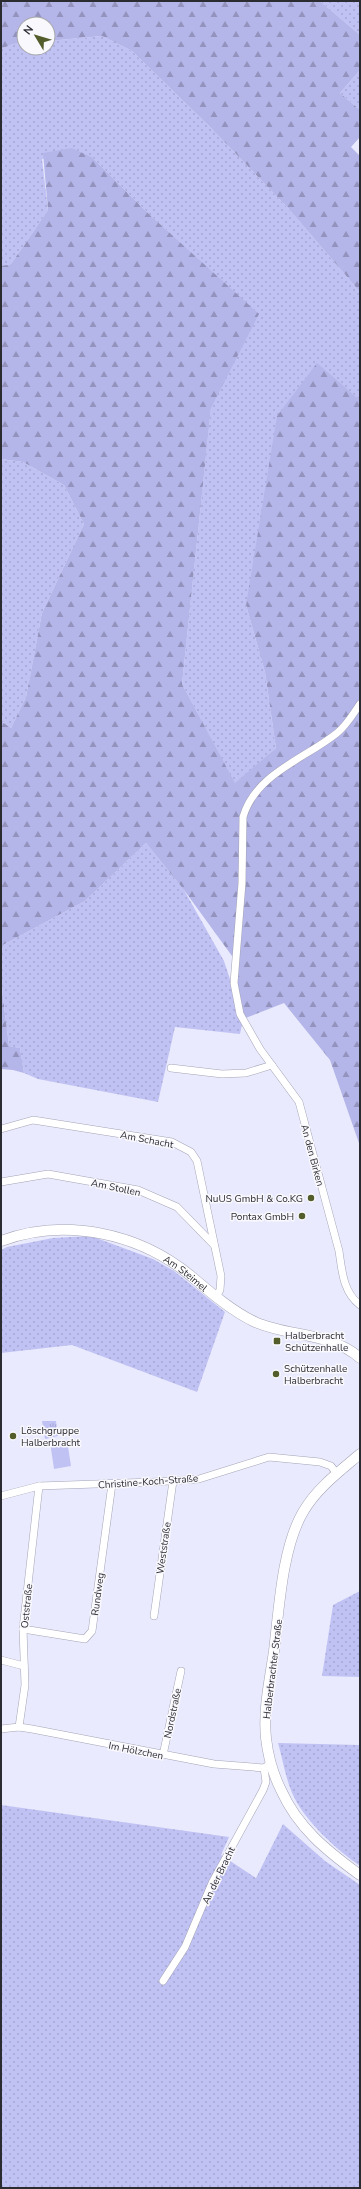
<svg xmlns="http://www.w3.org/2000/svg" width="361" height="2189" viewBox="0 0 361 2189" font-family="'Nunito Sans',sans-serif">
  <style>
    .grass { fill: url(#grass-dots) }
    .forest { fill: url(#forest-firs) }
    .park { fill: url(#park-tufts) }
    .pitch { fill: #c1c2f4 }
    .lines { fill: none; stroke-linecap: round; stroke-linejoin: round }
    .minor-casing { stroke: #a4a4b6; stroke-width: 8 }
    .secondary-casing { stroke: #a4a4b6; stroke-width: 11 }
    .minor { stroke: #fff; stroke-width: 7 }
    .secondary { stroke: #fff; stroke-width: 10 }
    .poi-dot { fill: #535c2b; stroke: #f9f9fd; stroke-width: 1.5 }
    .labels { text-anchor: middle; stroke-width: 3; stroke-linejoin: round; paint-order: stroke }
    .street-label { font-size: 10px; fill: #2b2b32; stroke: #f9f9fd }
    .poi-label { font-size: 10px; fill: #2b2b32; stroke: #f9f9fd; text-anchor: start }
  </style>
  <defs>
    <pattern id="grass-dots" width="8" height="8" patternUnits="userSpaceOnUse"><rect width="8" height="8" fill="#c1c2f4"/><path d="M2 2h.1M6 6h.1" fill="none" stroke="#a6a7d2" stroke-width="1.8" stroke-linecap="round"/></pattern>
    <pattern id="forest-firs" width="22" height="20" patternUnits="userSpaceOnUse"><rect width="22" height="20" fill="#b4b5e8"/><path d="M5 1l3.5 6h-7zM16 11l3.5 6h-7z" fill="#9393bd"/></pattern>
    <pattern id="park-tufts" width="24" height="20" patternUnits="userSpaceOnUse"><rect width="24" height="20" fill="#c1c2f4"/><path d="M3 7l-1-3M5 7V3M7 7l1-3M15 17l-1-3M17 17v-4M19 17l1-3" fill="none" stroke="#a6a7d2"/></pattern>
  </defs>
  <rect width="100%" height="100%" fill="#e9eafd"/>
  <!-- grass -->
  <g class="grass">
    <polygon points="320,1 360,1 360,35"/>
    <polygon points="102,36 132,51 209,126 288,208 360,292 360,400 317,364 246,605 265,672 276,748 235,784 182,684 211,407 258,314 149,214 93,158 42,159 48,210 11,264 1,266 1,49 13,44 24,43 24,48 48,48 48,41"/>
    <polygon points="360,70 360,110 340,93"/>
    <polygon points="1,459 23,462 64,485 84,524 42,613 26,697 11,728 1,721"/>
    <polygon points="146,843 184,890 224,961 243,1019 240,1034 175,1027 158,1102 38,1079 24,1073 20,1048 9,1046 1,981 1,946 85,901"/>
    <polygon points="91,1236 153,1259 174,1271 225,1312 197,1392 72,1345 1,1353 1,1250 7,1247 53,1238"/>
    <polygon points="360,1591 360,1677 322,1676 333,1605"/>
    <path d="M278,1743L360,1745V1866C337,1850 306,1822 294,1797C286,1781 283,1760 278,1743Z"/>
    <polygon points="1,1805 229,1837 221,1855 256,1878 283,1824 325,1861 360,1885 360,2188 1,2188"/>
  </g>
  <!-- forest -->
  <g class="forest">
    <polygon points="1,1 320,1 360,35 360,70 340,93 360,110 360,137 351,147 360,156 360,292 288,208 209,126 132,51 102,36 48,41 48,24 24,24 24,43 13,44 1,49"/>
    <polygon points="72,148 93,158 149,214 259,314 211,408 182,684 235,783 276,748 265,672 246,605 277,416 317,363 360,400 360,1146 330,1060 284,1003 243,1019 232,956 184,890 146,843 85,901 1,946 1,721 11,728 26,697 42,613 84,524 64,485 23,462 1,459 1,266 11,264 48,210 43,153"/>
    <polygon points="1,981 9,1046 20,1048 24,1073 13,1070 1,1069"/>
  </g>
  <!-- park -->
  <polygon class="park" points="42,1421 56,1421 58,1436 45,1439"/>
  <!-- pitch -->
  <polygon class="pitch" points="67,1440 71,1466 54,1469 50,1442"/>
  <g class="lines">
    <defs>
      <g id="minor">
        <path d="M360,704C353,714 347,725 337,733C305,759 256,773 243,817L242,883L234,983L240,1014L260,1049L299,1102L339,1251C342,1271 343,1292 360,1305"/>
        <polyline points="171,1068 222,1074 246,1073 272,1065"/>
        <polyline points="1,1129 33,1120 172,1142 191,1152 197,1161 221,1276 220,1290 216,1297"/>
        <polyline points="1,1182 48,1174 138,1190 177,1207 214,1245"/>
        <polyline points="1,1496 39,1486 153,1482 199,1479 269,1457 320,1462 331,1466 337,1474"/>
        <polyline points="154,1616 173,1481"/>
        <polyline points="23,1629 85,1639 92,1631 112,1484"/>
        <polyline points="1,1660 24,1666"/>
        <polyline points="19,1727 25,1685 23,1629 39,1486"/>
        <polyline points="1,1729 19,1727 32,1729 214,1764 264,1768 271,1763"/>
        <polyline points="163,1755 181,1671"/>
        <polyline points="163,1981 185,1947 212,1883 263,1790 266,1782 264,1768"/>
      </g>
      <g id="secondary">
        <path id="s1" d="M1,1241C65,1217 139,1233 191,1276C211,1293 232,1311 255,1322C289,1337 331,1332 360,1358"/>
        <path d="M360,1454C340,1471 317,1488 303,1512C282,1548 279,1609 274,1651C270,1679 263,1709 266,1738C268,1756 273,1774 281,1790C298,1828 327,1851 360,1875"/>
      </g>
    </defs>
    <!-- minor casing -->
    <use href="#minor" class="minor-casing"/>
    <!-- secondary casing -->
    <use href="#secondary" class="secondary-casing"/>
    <!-- minor -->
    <use href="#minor" class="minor"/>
    <!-- secondary -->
    <use href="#secondary" class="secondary"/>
  </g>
  <!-- markers -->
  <g class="poi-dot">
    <circle cx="311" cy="1198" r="4"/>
    <circle cx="302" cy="1216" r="4"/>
    <rect x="273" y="1337" width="8" height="8" rx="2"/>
    <circle cx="276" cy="1374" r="4"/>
    <circle cx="13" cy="1436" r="4"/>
  </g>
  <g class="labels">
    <!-- street labels -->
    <g class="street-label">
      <text transform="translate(147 1139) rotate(11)" y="4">Am Schacht</text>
      <text transform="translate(313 1155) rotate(75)" y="4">An den Birken</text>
      <text transform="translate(116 1187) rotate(12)" y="4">Am Stollen</text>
      <text dy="4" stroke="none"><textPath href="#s1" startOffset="196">Am Steimel</textPath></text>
      <text transform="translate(148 1481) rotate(-4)" y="4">Christine-Koch-Straße</text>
      <text transform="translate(163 1548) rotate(-82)" y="4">Weststraße</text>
      <text transform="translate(97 1594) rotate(-82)" y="4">Rundweg</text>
      <text transform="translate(26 1606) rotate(-84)" y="4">Oststraße</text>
      <text transform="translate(272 1669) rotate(-83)" y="4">Halberbrachter Straße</text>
      <text transform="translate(172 1713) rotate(-78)" y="4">Nordstraße</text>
      <text transform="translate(136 1750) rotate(11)" y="4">Im Hölzchen</text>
      <text transform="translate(218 1875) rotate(-64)" y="4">An der Bracht</text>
    </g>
    <!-- poi labels -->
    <g class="poi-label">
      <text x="303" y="1202" text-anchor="end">NuUS GmbH &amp; Co.KG</text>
      <text x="294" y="1220" text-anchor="end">Pontax GmbH</text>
      <text x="285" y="1339">Halberbracht<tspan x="285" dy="12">Schützenhalle</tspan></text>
      <text x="284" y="1372">Schützenhalle<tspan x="284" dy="12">Halberbracht</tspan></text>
      <text x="21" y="1434">Löschgruppe<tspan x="21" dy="12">Halberbracht</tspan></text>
    </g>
  </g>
  <!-- border -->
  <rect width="361" height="2189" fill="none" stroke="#2b2b32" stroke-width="4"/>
  <!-- north arrow -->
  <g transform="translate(36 36) rotate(308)"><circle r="19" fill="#f9f9fd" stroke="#a7a7ac"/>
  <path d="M0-3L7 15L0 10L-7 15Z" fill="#535c2b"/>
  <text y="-6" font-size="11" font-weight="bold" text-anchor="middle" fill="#2b2b32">N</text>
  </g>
</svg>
